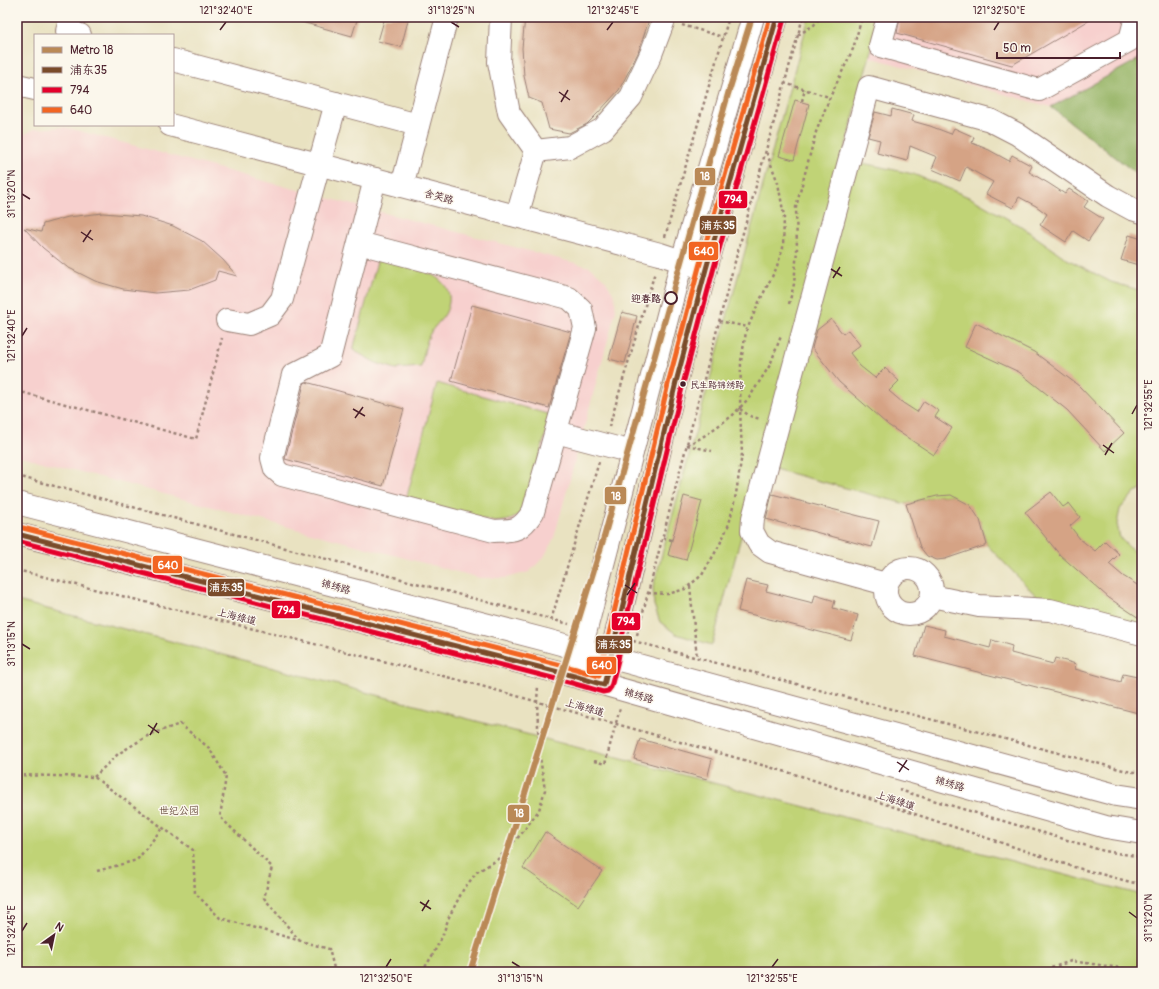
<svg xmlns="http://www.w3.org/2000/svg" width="1159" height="989" viewBox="0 0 1159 989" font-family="Pangolin,'LXGW WenKai TC',sans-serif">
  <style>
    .built { fill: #f7d0ce }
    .green { fill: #c0d376; stroke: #857950 }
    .forest { fill: #98b567; stroke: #716a49 }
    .building { fill: #d5a385 }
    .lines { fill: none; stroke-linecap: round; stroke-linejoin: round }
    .minor-casing { stroke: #9a8076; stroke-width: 24 }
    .major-casing { stroke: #9a8076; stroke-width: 24 }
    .path { stroke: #9a8076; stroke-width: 2.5; stroke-dasharray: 3 3; stroke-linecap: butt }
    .minor { stroke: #fff; stroke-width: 22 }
    .major { stroke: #fff; stroke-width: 22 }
    .bus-1-casing { stroke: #fbf7ec; stroke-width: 8 }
    .bus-2-casing { stroke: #fbf7ec; stroke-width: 8 }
    .bus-3-casing { stroke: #fbf7ec; stroke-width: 8 }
    .bus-1 { stroke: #7a4b2a; stroke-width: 5 }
    .bus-2 { stroke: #e4002b; stroke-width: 5 }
    .bus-3 { stroke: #f26522; stroke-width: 5 }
    .metro-1-casing { stroke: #fbf7ec; stroke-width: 9 }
    .metro-1 { stroke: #ba8956; stroke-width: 6 }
    .ticks { fill: none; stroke: #4a1f2b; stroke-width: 1.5 }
    .stop-dot { fill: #fbf7ec; stroke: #4a1f2b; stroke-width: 2 }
    .bus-dot { fill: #4a1f2b; stroke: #fbf7ec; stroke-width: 1.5 }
    .labels { text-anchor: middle; stroke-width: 3; stroke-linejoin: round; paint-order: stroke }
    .bus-label { font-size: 9px; fill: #4a1f2b; stroke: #fbf7ec; text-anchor: start }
    .street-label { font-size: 10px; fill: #4a1f2b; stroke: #fbf7ec }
    .stop-label { font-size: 10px; font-weight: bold; fill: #4a1f2b; stroke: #fbf7ec; text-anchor: end }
    .park-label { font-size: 10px; fill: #684c3e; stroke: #fbf7ec }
    .line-badge { stroke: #fbf7ec; stroke-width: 1.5 }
    .badge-label { font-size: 11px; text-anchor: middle; font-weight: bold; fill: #fff }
    .neatline { fill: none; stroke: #4a1f2b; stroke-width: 1.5 }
    .ticks-label { font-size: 10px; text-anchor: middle; fill: #4a1f2b }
  </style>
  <rect width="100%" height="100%" fill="#fbf7ec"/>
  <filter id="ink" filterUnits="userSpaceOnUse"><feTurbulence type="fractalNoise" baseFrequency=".025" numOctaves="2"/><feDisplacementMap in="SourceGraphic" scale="8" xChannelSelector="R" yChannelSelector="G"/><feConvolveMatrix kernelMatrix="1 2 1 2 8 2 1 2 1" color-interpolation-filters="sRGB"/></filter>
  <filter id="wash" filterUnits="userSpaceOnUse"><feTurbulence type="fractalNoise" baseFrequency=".012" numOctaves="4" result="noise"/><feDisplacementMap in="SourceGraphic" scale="16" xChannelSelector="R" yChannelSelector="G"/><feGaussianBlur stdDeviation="0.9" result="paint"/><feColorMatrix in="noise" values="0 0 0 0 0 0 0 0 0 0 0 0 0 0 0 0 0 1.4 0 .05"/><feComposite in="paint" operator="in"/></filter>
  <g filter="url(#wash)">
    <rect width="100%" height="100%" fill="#e9e2c1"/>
    <!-- built -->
    <g class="built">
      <polygon points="880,17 1142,17 1142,48 1139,59 1051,107 869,57"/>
      <polygon points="65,127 335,200 590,267 605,280 614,295 616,310 554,538 544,557 529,572 506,578 480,578 17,455 17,139 34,129"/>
    </g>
    <!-- green -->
    <g class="green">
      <polygon points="809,17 880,17 712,645 676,634 660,622 654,605 653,587"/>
      <polygon points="849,160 913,174 971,198 1022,227 1067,259 1111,282 1142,291 1142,489 1135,492 1120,509 1117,524 1120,538 1131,549 1142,558 1142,634 1050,610 987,545 980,520 951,495 937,496 906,504 767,467"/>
      <path d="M378,258C403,264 464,273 446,312C443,319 435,325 431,332C426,339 423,358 421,367L396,369L376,363L353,350Z"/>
      <path d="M437,383L551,415L526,505C517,519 511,521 495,522L406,500Z"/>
      <polygon points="17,601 1142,895 1142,972 17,972"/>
    </g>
    <!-- forest -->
    <polygon class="forest" points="1141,50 1142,127 1135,150 1142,153 1142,178 1051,107 1139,59"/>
    <g id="blocks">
      <!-- building -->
      <g class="building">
        <polygon points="299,17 358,17 352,36 298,21"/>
        <polygon points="385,17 409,17 401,47 378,41"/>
        <polygon points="525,17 645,17 648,23 638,53 619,90 597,114 587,124 569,133 549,129 542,103 529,98 524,76 522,48"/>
        <polygon points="900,17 1095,17 1012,65 897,33"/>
        <polygon points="795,100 809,104 794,160 779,156"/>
        <polygon points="892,109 914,115 912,121 930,126 951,134 954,128 974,137 972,143 989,150 1009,161 1012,155 1032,166 1029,172 1048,183 1065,194 1069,189 1088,201 1084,207 1103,219 1088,241 1073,231 1066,242 1040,225 1047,214 1036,206 1019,197 1013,208 986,194 993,182 966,167 960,181 932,169 937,157 910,146 907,161 877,153 880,140 868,137 875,112 891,116"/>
        <polygon points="103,213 141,216 173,226 202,241 223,260 237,276 218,271 215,280 189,290 155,293 123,289 95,281 67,267 43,248 24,228 41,232 43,224 68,217"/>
        <polygon points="1129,235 1142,239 1142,266 1121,260"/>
        <polygon points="472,305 571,332 549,408 451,381"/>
        <polygon points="622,312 637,316 625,363 609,359"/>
        <polygon points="831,319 843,334 848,330 860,345 850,353 860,366 875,378 885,368 899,381 889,391 903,403 917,412 924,401 939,411 935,417 952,428 934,455 888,425 839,382 812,348 817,330"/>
        <polygon points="976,323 1034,352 1079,386 1124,433 1105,451 1067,410 1019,372 965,347"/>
        <polygon points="306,382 404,409 383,486 285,459 304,384"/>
        <polygon points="1051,492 1063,507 1069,503 1080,517 1070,526 1080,539 1095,551 1105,541 1119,554 1109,564 1123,576 1142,588 1142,620 1109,598 1060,555 1025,512"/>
        <polygon points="772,494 879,521 872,547 766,519"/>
        <polygon points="951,495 970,505 980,520 987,545 945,559 937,560 927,556 920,547 906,504 937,496"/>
        <polygon points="684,496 702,501 686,560 668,555"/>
        <polygon points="746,580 768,585 766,591 813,603 815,595 835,601 833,608 858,615 851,640 738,611"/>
        <polygon points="924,625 945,630 944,636 990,648 992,640 1012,646 1011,653 1053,664 1055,658 1076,664 1075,669 1121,682 1123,674 1142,678 1142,714 915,656"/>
        <polygon points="640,739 712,759 707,779 634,759"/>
        <polygon points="545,832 602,871 578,906 523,868"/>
      </g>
    </g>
  </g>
  <g filter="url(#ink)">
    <use href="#blocks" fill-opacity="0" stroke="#9a8076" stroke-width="1"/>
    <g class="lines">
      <defs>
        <g id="minor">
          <polyline points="71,17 67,31 80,35"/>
          <polyline points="501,17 499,62 509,113 536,151"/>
          <polyline points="888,17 880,46 1039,90 1130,40 1136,17"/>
          <polyline points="173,60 418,125"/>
          <polyline points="17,85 35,89"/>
          <polyline points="170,125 660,254 706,269"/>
          <polyline points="536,151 570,147 603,129 631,97 651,54 665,17"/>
          <polyline points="402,186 447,17"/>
          <polyline points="517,216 536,151"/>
          <path d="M359,243L569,298L581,309L585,328L533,512C520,531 516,530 494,531L282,475L275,469L272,458L293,375L330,356L375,179"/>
          <polyline points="227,320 249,324 270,315 282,299 336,103"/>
          <polyline points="556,432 632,452"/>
          <circle cx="909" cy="591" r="23"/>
          <polyline points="886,584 770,552 759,544 752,531 753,518 869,87 990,120 1017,134 1108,196 1132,209 1142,212"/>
          <polyline points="932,596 979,606 1050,610 1142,634"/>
        </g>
        <g id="major">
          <polyline points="17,503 546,640 1116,795 1142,799"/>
          <polyline points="17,534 574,676 1106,827 1142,833"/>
          <polyline points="577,664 682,261 753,17"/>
          <polyline points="607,672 676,382 706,269 777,17"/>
        </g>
      </defs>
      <!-- minor casing -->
      <use href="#minor" class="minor-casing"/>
      <!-- major casing -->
      <use href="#major" class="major-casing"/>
      <!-- path -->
      <g class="path">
        <polyline points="682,25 723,37"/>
        <polyline points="798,35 814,25 820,17"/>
        <polyline points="784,83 829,97"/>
        <polyline points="802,101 805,89"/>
        <polyline points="665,237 729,17"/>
        <polyline points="789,304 794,284 797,250 796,207 816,132 830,97 853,49 862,17"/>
        <polyline points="719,321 748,327"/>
        <polyline points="17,391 196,439 222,338"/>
        <polyline points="740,409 750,416 760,419"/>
        <polyline points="609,427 655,272"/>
        <polyline points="687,445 701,438 732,416 749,398 770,365 781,336"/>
        <polyline points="687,445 712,451"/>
        <polyline points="17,476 569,624"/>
        <polyline points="663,538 672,540"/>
        <polyline points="17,570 467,682 801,776 1074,867 1142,885"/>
        <polyline points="690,586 697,658"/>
        <polyline points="648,593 668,594 685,589 702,575 719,546 729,524 736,494 742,454 740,408 741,361 746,332 758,304 776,269 783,248 784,216 778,183 766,151"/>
        <polyline points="551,620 599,462"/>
        <polyline points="637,635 731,276 803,17"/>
        <polyline points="633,641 1127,771 1142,773"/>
        <polyline points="594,761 605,764 620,708"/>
        <polyline points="17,775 94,777 193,850 195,893 220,918 329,949 335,972"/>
        <polyline points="94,777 118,754 149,735 180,724 209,748 226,776 220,817 272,867 264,898 299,940"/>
        <polyline points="899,790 1104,851 1142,857"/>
        <polyline points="97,871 137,860 163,827"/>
        <polyline points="422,972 432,956 442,937 449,917 463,890 477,872 497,860 522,833 539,810 545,790 539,751 537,701 538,686"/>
        <polyline points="1040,972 1071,961 1142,971"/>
      </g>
      <!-- minor -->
      <use href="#minor" class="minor"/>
      <!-- major -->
      <use href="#major" class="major"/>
      <defs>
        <polyline id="bus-1" points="17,534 574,676 604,685 676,382 706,269 777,17"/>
        <polyline id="bus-2" points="17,541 572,683 603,692 608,691 611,687 618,660 622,637 683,384 713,271 784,19"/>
        <polyline id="bus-3" points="19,527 576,669 599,676 669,380 699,267 770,17"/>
      </defs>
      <!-- bus-1 casing -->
      <use href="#bus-1" class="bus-1-casing"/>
      <!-- bus-2 casing -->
      <use href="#bus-2" class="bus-2-casing"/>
      <!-- bus-3 casing -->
      <use href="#bus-3" class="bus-3-casing"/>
      <!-- bus-1 -->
      <use href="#bus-1" class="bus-1"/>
      <!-- bus-2 -->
      <use href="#bus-2" class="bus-2"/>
      <!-- bus-3 -->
      <use href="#bus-3" class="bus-3"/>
      <defs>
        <polyline id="metro-1" points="470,972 604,537 728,94 752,17"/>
      </defs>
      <!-- metro-1 casing -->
      <use href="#metro-1" class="metro-1-casing"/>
      <!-- metro-1 -->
      <use href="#metro-1" class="metro-1"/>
    </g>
  </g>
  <!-- ticks -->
  <path class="ticks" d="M451,22L459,27M220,30L226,22M607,30L613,22M994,30L999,22M559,92L570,100M561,102L568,90M22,194L30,199M81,232L93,240M83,242L91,230M831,269L842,276M833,278L840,267M22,336L27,328M353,409L365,416M1132,414L1137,405M355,418L363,407M1103,445L1114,453M1105,455L1112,443M625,585L637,593M627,595L635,583M22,644L30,649M148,725L159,733M150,735L157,723M897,762L909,770M899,772L907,760M420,902L431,909M422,911L429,900M1129,912L1137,918M22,931L27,923M512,962L520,967M386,967L391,959M772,967L778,959"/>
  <!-- markers -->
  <circle class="stop-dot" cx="671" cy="298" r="6"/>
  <circle class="bus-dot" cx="683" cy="384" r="3.5"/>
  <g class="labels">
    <!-- bus labels -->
    <g class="bus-label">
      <text x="690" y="388">民生路锦绣路</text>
    </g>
    <!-- street labels -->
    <g class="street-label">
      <text transform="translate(439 196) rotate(15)" y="4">含笑路</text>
      <text transform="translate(336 586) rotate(15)" y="4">锦绣路</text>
      <text transform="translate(237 616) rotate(14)" y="4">上海绿道</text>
      <text transform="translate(639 695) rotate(16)" y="4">锦绣路</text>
      <text transform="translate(585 707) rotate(16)" y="4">上海绿道</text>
      <text transform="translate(950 783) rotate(16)" y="4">锦绣路</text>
      <text transform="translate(896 800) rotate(18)" y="4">上海绿道</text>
    </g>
    <!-- stop labels -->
    <g class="stop-label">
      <text x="661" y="302">迎春路</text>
    </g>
    <!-- park labels -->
    <g class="park-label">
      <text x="179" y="814">世纪公园</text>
    </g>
  </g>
  <g class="line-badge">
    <rect x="694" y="167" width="22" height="19" rx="4" fill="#ba8956"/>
    <rect x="718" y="190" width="30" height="19" rx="4" fill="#e4002b"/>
    <rect x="699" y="215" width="38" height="20" rx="4" fill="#7a4b2a"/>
    <rect x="688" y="241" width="31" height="20" rx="4" fill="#f26522"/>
    <rect x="604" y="486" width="23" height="19" rx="4" fill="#ba8956"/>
    <rect x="152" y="555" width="31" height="19" rx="4" fill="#f26522"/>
    <rect x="207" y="578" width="38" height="19" rx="4" fill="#7a4b2a"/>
    <rect x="271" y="600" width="30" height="19" rx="4" fill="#e4002b"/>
    <rect x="611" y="612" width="30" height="19" rx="4" fill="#e4002b"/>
    <rect x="595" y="635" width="38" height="19" rx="4" fill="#7a4b2a"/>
    <rect x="586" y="656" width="31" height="19" rx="4" fill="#f26522"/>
    <rect x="507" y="804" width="23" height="19" rx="4" fill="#ba8956"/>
  </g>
  <g class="badge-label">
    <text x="705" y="180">18</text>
    <text x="733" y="203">794</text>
    <text x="718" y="229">浦东35</text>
    <text x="704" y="255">640</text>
    <text x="616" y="500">18</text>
    <text x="168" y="569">640</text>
    <text x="226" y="591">浦东35</text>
    <text x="286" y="614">794</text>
    <text x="626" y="625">794</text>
    <text x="614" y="648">浦东35</text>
    <text x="602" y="669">640</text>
    <text x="519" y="817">18</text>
  </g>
  <!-- margin -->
  <rect width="1159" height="989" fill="none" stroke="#fbf7ec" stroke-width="44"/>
  <!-- legend -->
  <rect x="34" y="34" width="140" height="92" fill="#fbf7ec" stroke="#b4a19f"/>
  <rect x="42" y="47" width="20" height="6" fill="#ba8956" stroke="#b4a19f"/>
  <text x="70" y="54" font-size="12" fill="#4a1f2b">Metro 18</text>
  <rect x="42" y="67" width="20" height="6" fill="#7a4b2a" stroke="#b4a19f"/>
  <text x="70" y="74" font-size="12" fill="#4a1f2b">浦东35</text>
  <rect x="42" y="87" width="20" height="6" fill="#e4002b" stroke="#b4a19f"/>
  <text x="70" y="94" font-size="12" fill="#4a1f2b">794</text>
  <rect x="42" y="107" width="20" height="6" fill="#f26522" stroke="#b4a19f"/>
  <text x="70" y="114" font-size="12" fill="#4a1f2b">640</text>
  <!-- north arrow -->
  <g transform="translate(54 935) rotate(33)" stroke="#fbf7ec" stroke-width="3" paint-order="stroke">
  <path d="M0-3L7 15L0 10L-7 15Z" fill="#4a1f2b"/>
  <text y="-6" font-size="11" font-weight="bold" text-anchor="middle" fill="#4a1f2b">N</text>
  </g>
  <!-- scale -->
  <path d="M997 52v6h123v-6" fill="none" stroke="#4a1f2b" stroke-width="2"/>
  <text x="1003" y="52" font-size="12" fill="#4a1f2b" stroke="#fbf7ec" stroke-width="3" paint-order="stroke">50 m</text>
  <rect x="22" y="22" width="1115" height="945" class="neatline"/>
  <g class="ticks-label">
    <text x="226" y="14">121°32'40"E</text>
    <text x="451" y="14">31°13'25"N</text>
    <text x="613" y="14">121°32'45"E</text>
    <text x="999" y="14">121°32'50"E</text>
    <text transform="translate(11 194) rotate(-90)" y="4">31°13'20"N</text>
    <text transform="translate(11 336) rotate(-90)" y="4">121°32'40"E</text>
    <text transform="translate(1148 405) rotate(-90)" y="4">121°32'55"E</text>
    <text transform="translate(11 644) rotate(-90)" y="4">31°13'15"N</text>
    <text transform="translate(1148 918) rotate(-90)" y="4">31°13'20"N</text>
    <text transform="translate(11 931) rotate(-90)" y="4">121°32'45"E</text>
    <text x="386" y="982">121°32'50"E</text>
    <text x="520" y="982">31°13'15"N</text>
    <text x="772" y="982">121°32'55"E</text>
  </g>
</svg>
